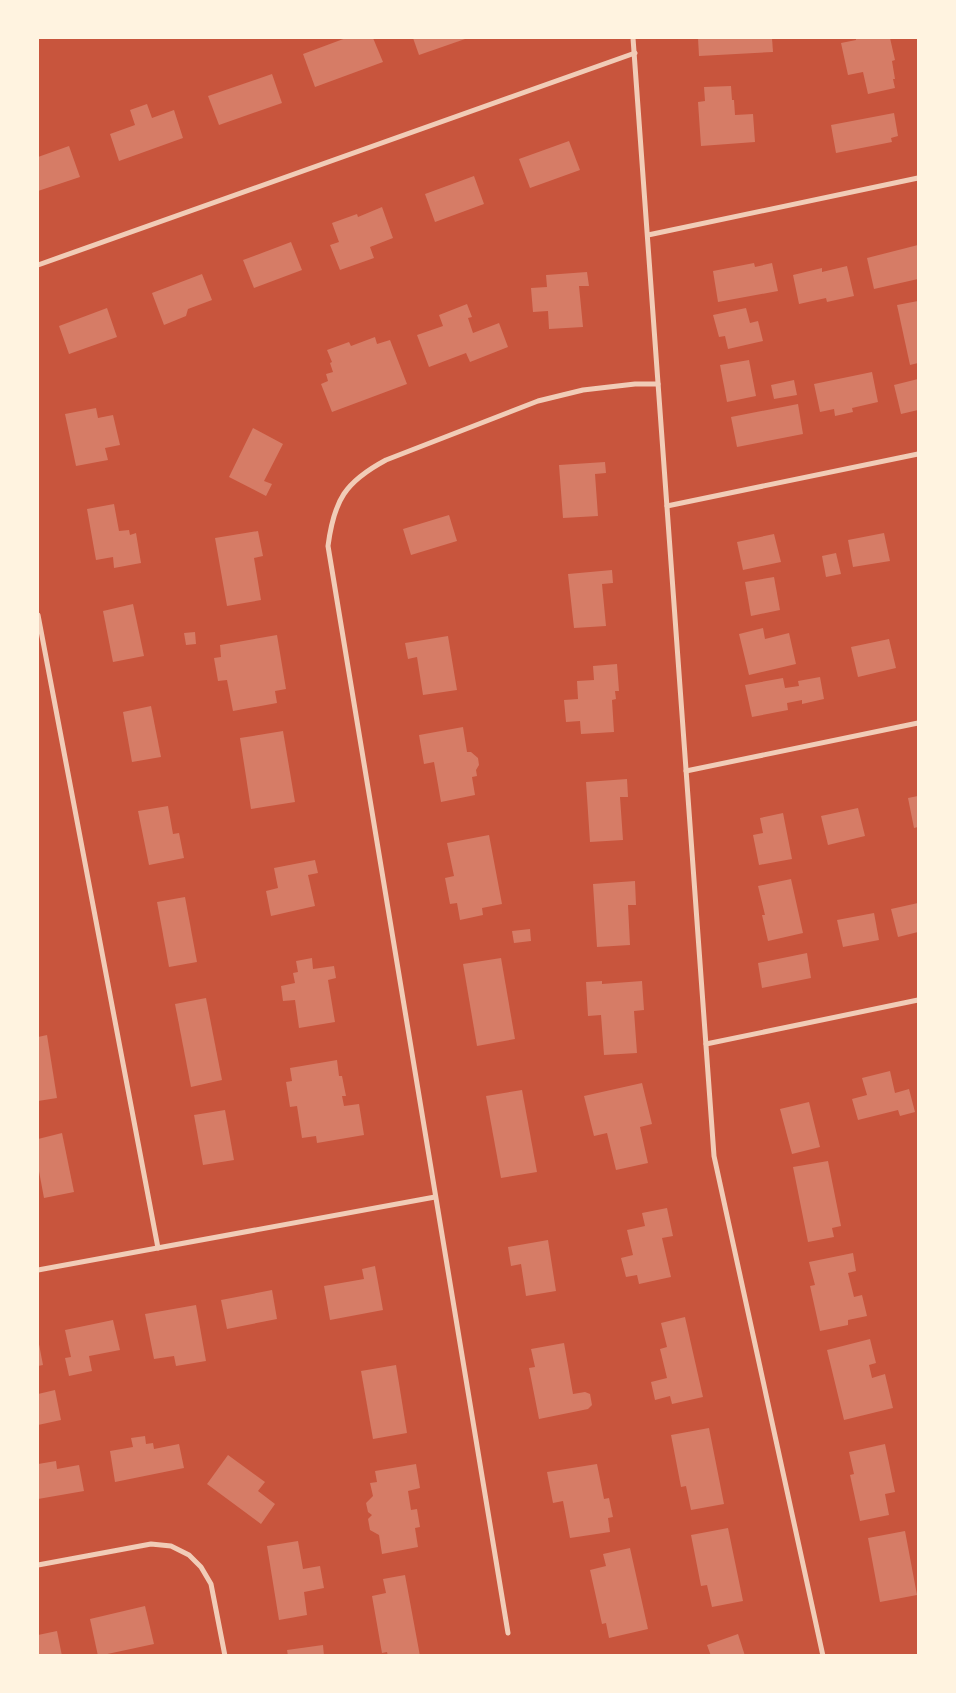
<svg xmlns="http://www.w3.org/2000/svg" width="956" height="1693" viewBox="0 0 956 1693" font-family="'Nunito Sans',sans-serif">
  <style>
    .building { fill: #d67c66 }
    .lines { fill: none; stroke-linecap: round; stroke-linejoin: round }
    .minor { stroke: #f1ccb7; stroke-width: 5 }
  </style>
  <rect width="100%" height="100%" fill="#c8553d"/>
  <!-- building -->
  <g class="building">
    <polygon points="346,38 373,38 383,62 315,87 303,54"/>
    <polygon points="413,38 468,38 419,55"/>
    <polygon points="698,38 772,38 773,52 699,56"/>
    <polygon points="856,38 890,38 895,60 892,61 895,79 893,79 895,88 868,94 863,72 848,75 841,43 856,40"/>
    <polygon points="272,74 282,103 219,125 208,96"/>
    <polygon points="731,86 732,100 734,100 735,115 753,114 755,142 701,146 698,102 705,101 704,87"/>
    <polygon points="147,104 152,118 174,110 183,138 119,161 110,134 135,125 130,110"/>
    <polygon points="894,113 898,136 891,138 892,142 836,153 831,125"/>
    <polygon points="569,141 580,170 530,188 519,159"/>
    <polygon points="69,146 80,177 38,191 38,157"/>
    <polygon points="474,176 484,204 435,222 425,194"/>
    <polygon points="382,207 393,238 370,247 374,258 340,270 330,245 339,242 332,223 357,214 358,217"/>
    <polygon points="291,242 302,270 254,288 243,260"/>
    <polygon points="918,245 918,279 874,289 867,258"/>
    <polygon points="754,263 755,267 772,263 778,291 718,302 713,271"/>
    <polygon points="847,266 854,296 827,302 826,298 799,304 793,275 822,268 822,272"/>
    <polygon points="587,272 589,286 579,286 583,327 549,329 548,311 533,312 531,288 547,287 546,275"/>
    <polygon points="202,274 212,300 188,309 186,316 164,325 152,293"/>
    <polygon points="918,301 918,363 910,365 897,305"/>
    <polygon points="467,304 472,317 468,318 473,333 499,323 508,347 470,362 466,353 429,367 417,335 443,326 439,315"/>
    <polygon points="107,308 117,337 69,354 59,326"/>
    <polygon points="746,308 750,323 758,321 763,341 728,349 725,336 719,337 713,315"/>
    <polygon points="375,337 377,344 390,340 407,384 332,412 321,384 328,381 326,374 333,372 330,363 332,362 327,350 349,342 351,346"/>
    <polygon points="749,360 756,396 727,402 720,365"/>
    <polygon points="872,372 878,402 852,408 853,412 835,416 834,409 820,412 814,384"/>
    <polygon points="918,379 918,410 901,414 894,385"/>
    <polygon points="794,380 797,395 774,399 771,385"/>
    <polygon points="798,404 803,434 737,447 731,417"/>
    <polygon points="96,408 98,418 113,415 120,445 105,448 108,460 76,466 65,414"/>
    <polygon points="253,428 283,444 264,481 272,484 266,496 229,477"/>
    <polygon points="605,462 606,473 595,474 598,516 563,518 559,465"/>
    <polygon points="114,504 119,531 129,530 130,535 136,533 141,563 114,568 113,557 96,560 87,509"/>
    <polygon points="449,515 457,541 411,555 403,529"/>
    <polygon points="258,531 263,556 254,558 261,600 227,606 215,538"/>
    <polygon points="884,533 890,561 853,567 848,540"/>
    <polygon points="774,534 781,562 743,570 737,542"/>
    <polygon points="836,553 841,574 826,577 822,556"/>
    <polygon points="612,570 613,583 602,584 606,626 574,628 568,574"/>
    <polygon points="774,577 780,610 751,616 745,582"/>
    <polygon points="133,604 144,656 113,662 103,611"/>
    <polygon points="763,628 765,639 789,633 796,664 749,675 739,634"/>
    <polygon points="195,632 196,644 186,645 184,633"/>
    <polygon points="277,635 286,689 275,691 277,703 233,711 227,680 218,681 214,658 221,657 220,645"/>
    <polygon points="448,636 457,690 423,695 417,657 408,659 405,643"/>
    <polygon points="889,639 896,668 858,677 851,647"/>
    <polygon points="617,664 619,691 615,691 616,699 612,700 614,732 581,734 580,721 566,722 564,700 578,699 577,681 594,680 593,666"/>
    <polygon points="820,677 824,699 802,704 802,700 787,703 788,710 752,717 745,685 783,678 785,688 799,686 798,681"/>
    <polygon points="151,706 161,757 132,762 123,712"/>
    <polygon points="463,727 467,752 471,752 478,758 479,765 476,770 477,776 472,777 475,795 441,802 434,762 424,764 419,735"/>
    <polygon points="283,731 295,802 251,809 240,738"/>
    <polygon points="627,779 628,797 620,797 623,840 590,842 586,782"/>
    <polygon points="918,796 918,827 914,828 908,798"/>
    <polygon points="168,806 173,834 179,833 184,858 149,865 138,811"/>
    <polygon points="858,808 865,836 828,845 821,816"/>
    <polygon points="783,813 792,859 759,865 753,835 763,833 760,818"/>
    <polygon points="489,835 502,904 482,908 483,915 460,920 457,903 450,904 445,878 454,876 447,843"/>
    <polygon points="315,860 318,873 308,875 315,906 271,916 266,891 278,888 274,868"/>
    <polygon points="791,879 803,933 768,941 762,915 765,915 758,886"/>
    <polygon points="635,881 636,905 628,905 630,945 597,947 593,884"/>
    <polygon points="185,897 197,962 169,967 157,902"/>
    <polygon points="918,903 918,932 898,937 891,909"/>
    <polygon points="874,913 879,940 843,947 837,920"/>
    <polygon points="530,929 531,941 514,943 512,931"/>
    <polygon points="807,953 811,978 762,988 758,963"/>
    <polygon points="312,958 313,969 334,966 336,978 328,980 335,1022 299,1028 295,1000 283,1001 281,986 295,983 293,973 298,972 296,961"/>
    <polygon points="501,958 515,1039 477,1046 463,964"/>
    <polygon points="602,981 602,984 642,981 644,1010 634,1011 637,1053 604,1055 601,1015 588,1016 586,982"/>
    <polygon points="206,998 222,1080 191,1087 175,1004"/>
    <polygon points="47,1035 57,1098 38,1101 38,1037"/>
    <polygon points="337,1060 339,1076 342,1076 346,1096 342,1096 344,1106 359,1104 364,1135 317,1143 316,1136 302,1138 297,1106 290,1107 286,1082 292,1081 290,1068"/>
    <polygon points="890,1071 895,1093 909,1089 915,1112 900,1116 898,1110 858,1120 852,1099 867,1095 862,1078"/>
    <polygon points="642,1083 652,1124 640,1127 648,1163 616,1170 607,1133 594,1136 584,1096"/>
    <polygon points="522,1090 537,1172 501,1178 486,1096"/>
    <polygon points="809,1102 820,1147 792,1154 780,1109"/>
    <polygon points="225,1110 234,1160 203,1165 194,1115"/>
    <polygon points="62,1133 74,1192 44,1198 38,1166 38,1139"/>
    <polygon points="828,1161 841,1226 832,1228 834,1237 808,1242 793,1167"/>
    <polygon points="667,1208 673,1236 662,1238 671,1277 639,1284 637,1275 626,1277 621,1258 633,1255 627,1230 645,1226 642,1213"/>
    <polygon points="548,1240 556,1291 526,1296 521,1264 511,1266 508,1247"/>
    <polygon points="853,1253 856,1271 848,1273 854,1297 862,1295 867,1316 848,1320 848,1325 820,1331 810,1286 815,1285 809,1262"/>
    <polygon points="375,1266 383,1310 330,1320 324,1286 364,1279 362,1269"/>
    <polygon points="272,1290 277,1319 227,1329 221,1300"/>
    <polygon points="196,1305 206,1361 176,1366 174,1356 154,1359 145,1314"/>
    <polygon points="685,1317 703,1397 672,1404 670,1396 655,1400 651,1382 667,1378 660,1349 667,1347 661,1323"/>
    <polygon points="113,1320 120,1350 89,1356 92,1371 69,1376 65,1358 71,1357 65,1330"/>
    <polygon points="38,1339 43,1365 38,1366"/>
    <polygon points="870,1339 876,1363 869,1365 872,1378 885,1374 893,1408 844,1420 827,1350"/>
    <polygon points="564,1343 573,1394 585,1392 590,1394 592,1405 588,1409 539,1419 529,1368 535,1367 531,1349"/>
    <polygon points="396,1365 407,1433 373,1439 361,1371"/>
    <polygon points="55,1390 61,1420 38,1425 38,1394"/>
    <polygon points="709,1428 724,1504 691,1510 686,1486 681,1487 671,1435"/>
    <polygon points="145,1436 146,1444 153,1443 154,1449 179,1444 184,1468 115,1482 110,1451 133,1447 131,1438"/>
    <polygon points="885,1444 895,1492 885,1494 889,1515 860,1521 850,1475 854,1474 849,1452"/>
    <polygon points="228,1455 265,1482 258,1491 275,1504 261,1524 207,1484"/>
    <polygon points="56,1461 57,1469 79,1465 84,1491 38,1499 38,1464"/>
    <polygon points="416,1464 420,1488 408,1491 411,1510 417,1509 420,1527 415,1528 418,1547 382,1554 379,1535 370,1530 368,1519 372,1515 368,1512 366,1503 373,1496 370,1483 377,1482 375,1471"/>
    <polygon points="597,1464 604,1499 609,1498 613,1517 608,1518 610,1532 570,1538 563,1501 553,1503 547,1472"/>
    <polygon points="728,1528 743,1601 712,1607 707,1585 701,1586 691,1535"/>
    <polygon points="905,1531 917,1595 880,1602 868,1538"/>
    <polygon points="298,1541 303,1569 320,1566 324,1588 304,1592 307,1615 279,1620 267,1546"/>
    <polygon points="630,1548 648,1629 609,1638 606,1623 602,1624 590,1570 606,1566 603,1554"/>
    <polygon points="405,1575 420,1656 388,1656 387,1652 382,1653 372,1596 386,1593 383,1579"/>
    <polygon points="145,1606 154,1644 98,1656 90,1619"/>
    <polygon points="57,1631 62,1656 38,1656 38,1635"/>
    <polygon points="738,1634 745,1656 711,1656 707,1645"/>
    <polygon points="323,1645 324,1656 288,1656 287,1650"/>
  </g>
  <g class="lines">
    <!-- minor -->
    <g class="minor">
      <polyline points="633,38 714,1156 823,1656"/>
      <polyline points="648,235 918,178"/>
      <polyline points="38,265 635,53"/>
      <polyline points="667,506 918,454"/>
      <polyline points="38,615 158,1248"/>
      <polyline points="686,771 918,723"/>
      <polyline points="706,1044 918,1000"/>
      <polyline points="38,1270 435,1197"/>
      <polyline points="38,1565 151,1544 171,1546 189,1555 201,1567 211,1584 225,1656"/>
      <path d="M508,1633L328,546C334,500 345,482 386,460L538,401L583,390L635,384H658"/>
    </g>
  </g>
  <!-- border -->
  <rect width="956" height="1693" fill="none" stroke="#fff3e0" stroke-width="78"/>
</svg>
